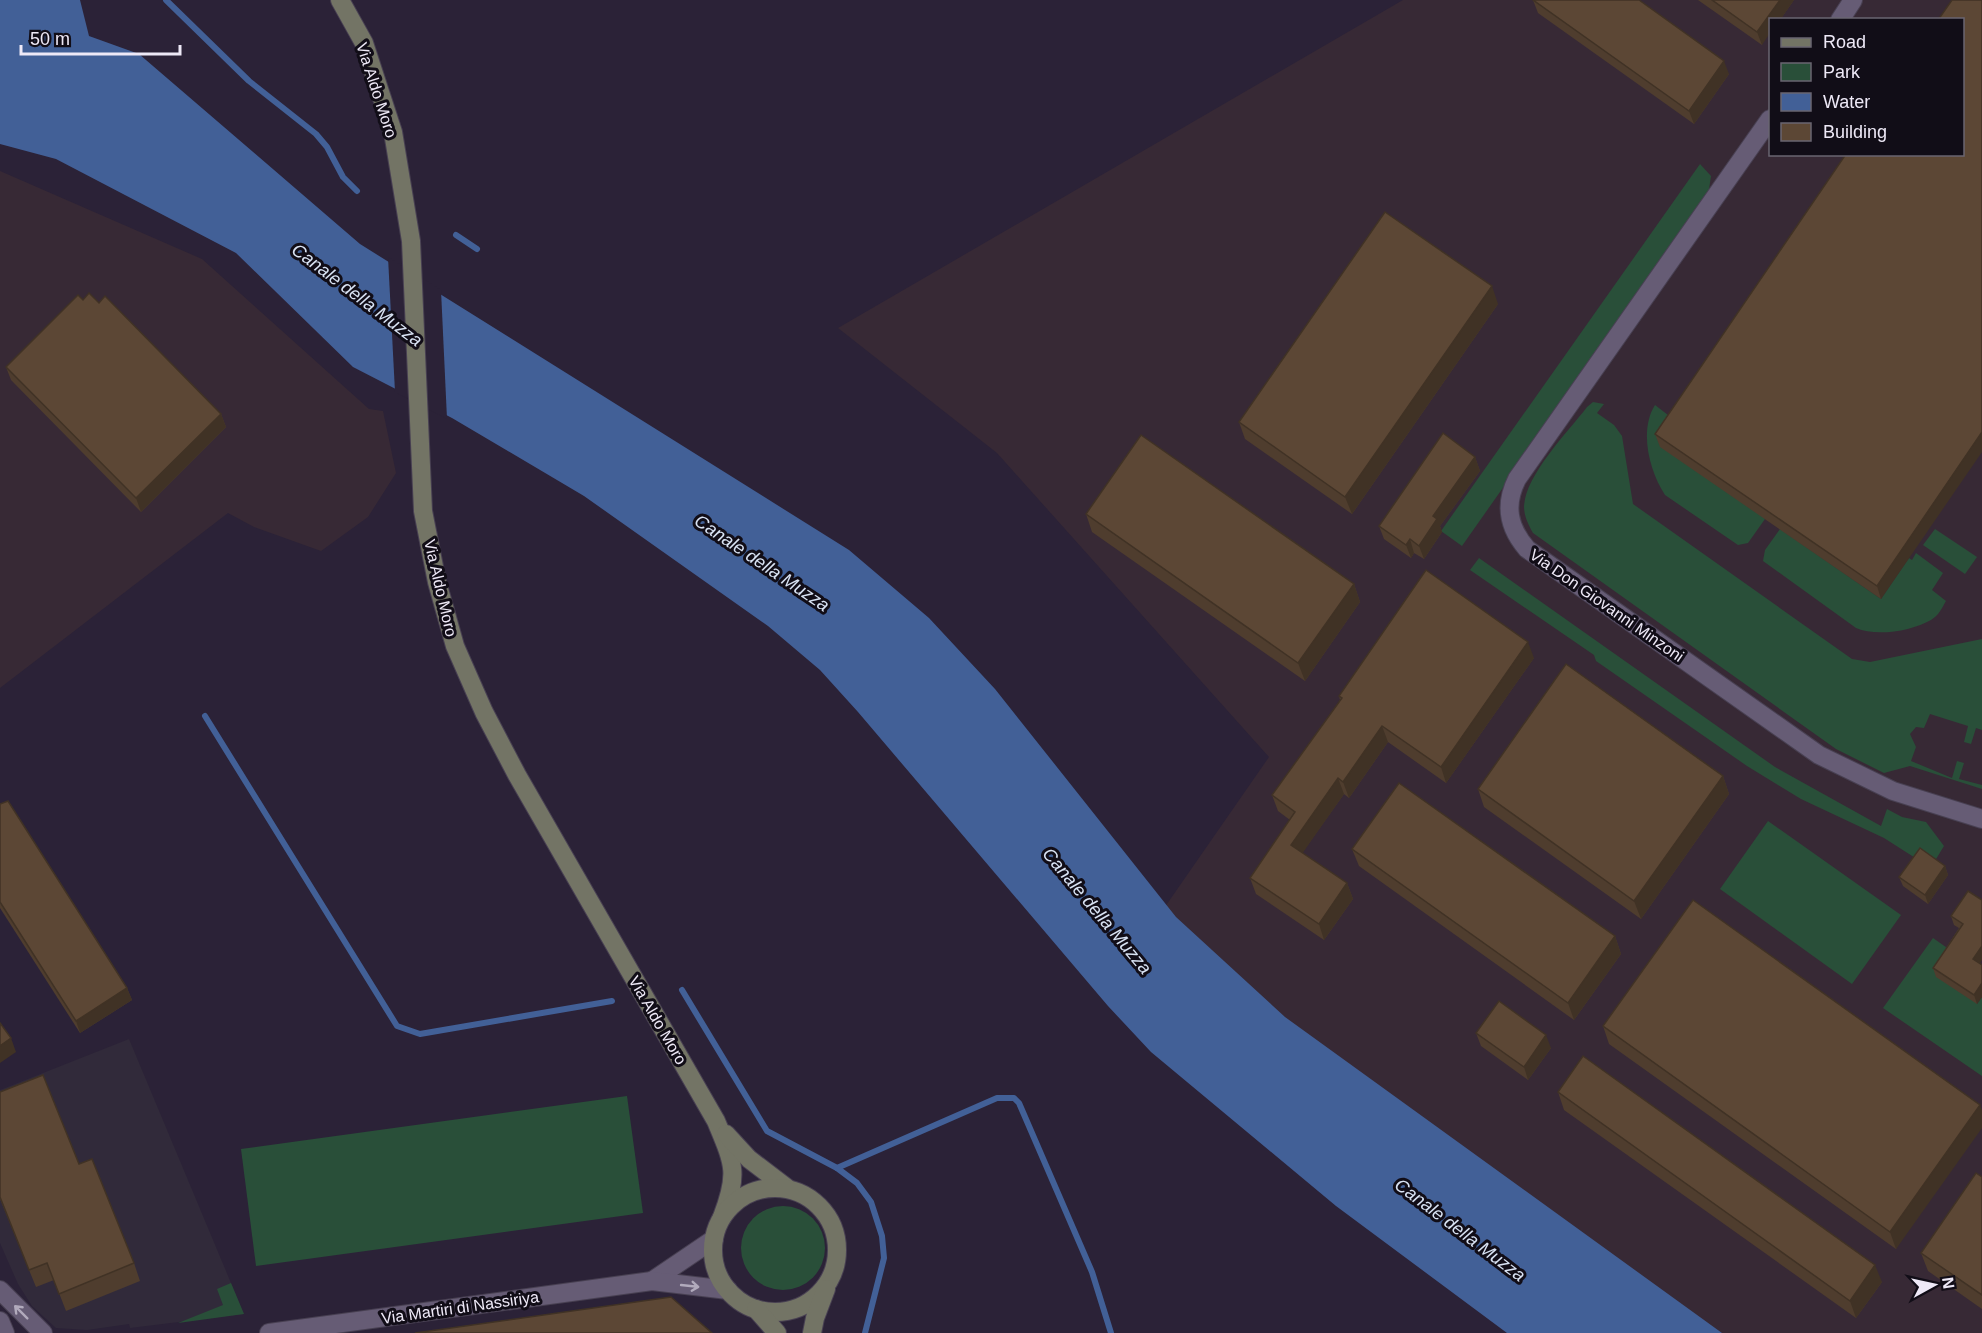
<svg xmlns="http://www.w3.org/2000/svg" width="1982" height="1333" viewBox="0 0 1982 1333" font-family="Helvetica,sans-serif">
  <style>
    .commercial { fill: #312a3a }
    .industrial { fill: #372935; fill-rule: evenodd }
    .green { fill: #294f39 }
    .water { fill: #426097 }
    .pier { fill: #2b2237 }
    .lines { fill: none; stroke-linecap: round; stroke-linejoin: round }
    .stream { stroke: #426097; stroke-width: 6 }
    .street-casing { stroke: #484052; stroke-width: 20 }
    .secondary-casing { stroke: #484052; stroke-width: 20 }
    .street { stroke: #665c75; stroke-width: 18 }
    .secondary { stroke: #737465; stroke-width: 18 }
    .wall { fill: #4f3d2e }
    .shaded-wall { fill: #403225 }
    .building { fill: #5c4735; stroke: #403225; stroke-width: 1.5 }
    .oneway { stroke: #b1aabc }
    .labels { text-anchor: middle; stroke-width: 6; stroke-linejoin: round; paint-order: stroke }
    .street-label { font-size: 16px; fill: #eee9f7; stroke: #110d17 }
    .water-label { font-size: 18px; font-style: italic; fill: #d9e3f4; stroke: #110d17 }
  </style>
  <rect width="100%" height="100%" fill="#2b2237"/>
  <!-- commercial -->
  <polygon class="commercial" points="129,1039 231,1283 244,1314 130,1328 129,1324 87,1330 56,1328 32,1306 18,1284 0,1243 0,1090"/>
  <!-- industrial -->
  <g class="industrial">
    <path d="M1403,0H1982V1333H1676L1151,927L1269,757L997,453L838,328ZM1770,20H1962V154H1770Z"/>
    <polygon points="0,171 202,259 369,409 383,411 396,473 368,517 321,551 254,527 228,513 0,688"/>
  </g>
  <!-- green -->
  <g class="green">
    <polygon points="1700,164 1711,176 1708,196 1462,546 1441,531"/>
    <path d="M1593,402L1604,404L1597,413L1614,425L1622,436L1633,504L1852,659L1870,662L1982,639V730L1976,728L1971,744L1964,742L1968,726L1930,714L1924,728L1916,727L1910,734L1916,747L1911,761L1952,778L1957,761L1964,763L1959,779L1982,785V789L1910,766L1884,773L1836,749L1533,533C1528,524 1524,516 1524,506C1526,474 1568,432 1587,407Z"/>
    <path d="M1655,405L1677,422L1765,519L1748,543L1738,545L1665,495C1649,471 1639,430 1655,405Z"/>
    <path d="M1780,529L1881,599L1909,558L1912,560L1916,553L1943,573L1932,590L1946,601C1942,608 1939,615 1931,620C1912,631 1876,637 1856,628L1763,561L1765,550Z"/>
    <polygon points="1935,529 1977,557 1965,574 1923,545"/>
    <polygon points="1479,558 1775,767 1881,826 1887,809 1902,817 1926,822 1944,846 1933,864 1920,861 1884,838 1801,799 1747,766 1596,661 1594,655 1470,570"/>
    <polygon points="1768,821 1901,915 1852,984 1720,889"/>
    <polygon points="1933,938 1953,952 1977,1004 1982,997 1982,1076 1883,1008"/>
    <polygon points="627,1096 643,1213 256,1266 241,1149"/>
    <circle cx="783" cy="1248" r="42"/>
    <polygon points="231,1283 244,1314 178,1323 223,1305 217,1289"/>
  </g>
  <!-- water -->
  <polygon class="water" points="0,0 80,0 89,36 139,54 360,244 849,550 929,618 995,689 1176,917 1285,1017 1722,1333 1507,1333 1336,1206 1151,1052 1108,1006 858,712 820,670 768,626 584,496 452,418 353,367 236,253 56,159 0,144"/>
  <!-- pier -->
  <polygon class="pier" points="388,257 441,290 447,419 395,392"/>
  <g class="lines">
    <!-- stream -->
    <g class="stream">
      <polyline points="166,0 249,81 316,134 327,147 343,177 357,191"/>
      <polyline points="456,235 477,249"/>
      <polyline points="205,716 397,1026 420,1034 612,1001"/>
      <polyline points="682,990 767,1131 837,1168 997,1098 1014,1098 1019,1103 1092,1272 1111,1333"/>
      <polyline points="837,1168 857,1183 871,1202 882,1236 884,1258 865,1333"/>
    </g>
    <defs>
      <g id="street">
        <polyline points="1840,20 1853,0"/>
        <path d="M1770,119L1517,479C1504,505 1508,527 1527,549L1819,755L1893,791L1982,819"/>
        <polyline points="652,1281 714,1239"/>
        <polyline points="0,1290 43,1333"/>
        <polyline points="0,1321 5,1333"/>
        <polyline points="269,1333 652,1281 728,1290"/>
      </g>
      <g id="secondary">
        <path d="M340,0L364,43L393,132L411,241L423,511L437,582L455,646L484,712L517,775L716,1121C734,1164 739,1173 722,1217"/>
        <polyline points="726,1134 749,1159 787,1188"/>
        <circle cx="775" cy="1250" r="62"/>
        <polyline points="756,1309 777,1333"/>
        <polyline points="812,1333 815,1318 826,1289"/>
      </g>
    </defs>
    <!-- street casing -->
    <use href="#street" class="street-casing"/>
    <!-- secondary casing -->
    <use href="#secondary" class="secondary-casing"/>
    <!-- street -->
    <use href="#street" class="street"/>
    <!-- secondary -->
    <use href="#secondary" class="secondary"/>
  </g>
  <!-- wall -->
  <g class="wall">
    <polygon points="1533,0 1729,74 1694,124 1538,13"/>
    <polygon points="1698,0 1794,0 1780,20 1770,20 1762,45"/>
    <polygon points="1952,0 1881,599 1660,447 1655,434"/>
    <polygon points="83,300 221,414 226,427 141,512 11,380 6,367"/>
    <polygon points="1498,304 1352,514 1245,439 1239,422"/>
    <polygon points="1475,457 1480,471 1440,526 1442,532 1424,559 1414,553 1411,558 1384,539 1379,526"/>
    <polygon points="1086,514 1354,584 1360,602 1305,681 1092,532"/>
    <polygon points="1534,658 1446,783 1388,742 1349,798 1344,794 1302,853 1347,883 1353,899 1324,940 1256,894 1250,878 1290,820 1278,811 1272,795 1340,700 1339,696"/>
    <polygon points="1723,776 1729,794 1641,919 1484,807 1478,789"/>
    <polygon points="0,804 127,988 132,1000 80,1033 0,908"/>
    <polygon points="1352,849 1615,936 1621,954 1574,1020 1359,866"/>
    <polygon points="1945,866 1948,875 1928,904 1903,886 1899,877"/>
    <polygon points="1968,891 1980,963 1977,1004 1936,977 1933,968 1959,928 1954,925 1951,916"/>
    <polygon points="1603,1026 1980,1105 1896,1249 1609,1044"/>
    <polygon points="1476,1033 1551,1048 1528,1080 1481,1046"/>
    <polygon points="0,1092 79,1164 134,1263 140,1281 66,1311 54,1280 36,1287 0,1199"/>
    <polygon points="1558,1092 1882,1282 1856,1318 1564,1110"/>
    <polygon points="1982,1177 1982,1309 1928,1271 1921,1253"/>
  </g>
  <!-- shaded-wall -->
  <g class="shaded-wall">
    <polygon points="1780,0 1794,0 1780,20 1770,20 1770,33 1762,45 1757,32"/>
    <polygon points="1724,61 1729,74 1694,124 1689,111"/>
    <polygon points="1492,286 1498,304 1352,514 1345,497"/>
    <polygon points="221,414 226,427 141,512 136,498"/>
    <polygon points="1982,432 1982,452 1881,599 1877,586"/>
    <polygon points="1475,457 1480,471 1440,526 1442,532 1424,559 1419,546 1433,516"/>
    <polygon points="1410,539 1414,553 1411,558 1406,545"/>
    <polygon points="1354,584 1360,602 1305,681 1298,663"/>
    <polygon points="1528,642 1534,658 1446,783 1441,767"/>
    <polygon points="1382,726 1388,742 1349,798 1343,782"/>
    <polygon points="1723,776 1729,794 1641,919 1634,901"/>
    <polygon points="1338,778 1344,794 1297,861 1291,845"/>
    <polygon points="1945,866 1948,875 1928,904 1925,895"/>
    <polygon points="1347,883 1353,899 1324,940 1319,924"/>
    <polygon points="1615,936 1621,954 1574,1020 1568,1003"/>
    <polygon points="1982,946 1982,960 1977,968 1973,959"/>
    <polygon points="1982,983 1982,997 1977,1004 1974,995"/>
    <polygon points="127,988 132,1000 80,1033 76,1021"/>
    <polygon points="1546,1035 1551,1048 1528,1080 1524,1067"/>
    <polygon points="11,1038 16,1052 0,1063 0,1046"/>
    <polygon points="1980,1105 1982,1110 1982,1128 1896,1249 1890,1232"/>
    <polygon points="1875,1265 1882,1282 1856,1318 1850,1301"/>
  </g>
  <!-- building -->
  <g class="building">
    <polygon points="1533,0 1639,0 1724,61 1689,111"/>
    <polygon points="1712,0 1780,0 1757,32"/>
    <polygon points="1952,0 1982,0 1982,432 1877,586 1655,434 1846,154 1962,154 1962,20 1938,20"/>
    <polygon points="1385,212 1492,286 1345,497 1239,422"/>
    <polygon points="89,293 99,303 105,296 221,414 136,498 6,367 78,295 83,300"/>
    <polygon points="1443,433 1475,457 1433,516 1437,519 1419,546 1410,539 1406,545 1379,526"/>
    <polygon points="1141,435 1354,584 1298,663 1086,514"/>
    <polygon points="1426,570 1528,642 1441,767 1382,726 1343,782 1338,778 1291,845 1347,883 1319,924 1250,878 1295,812 1272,795 1342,698 1339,696"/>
    <polygon points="1566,664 1723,776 1634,901 1478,789"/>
    <polygon points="1399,783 1615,936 1568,1003 1352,849"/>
    <polygon points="8,801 127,988 76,1021 0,902 0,804"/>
    <polygon points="1920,848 1945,866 1925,895 1899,877"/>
    <polygon points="1968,891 1982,900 1982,946 1973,959 1982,965 1982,983 1974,995 1933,968 1963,924 1951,916"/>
    <polygon points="1693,900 1980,1105 1890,1232 1603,1026"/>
    <polygon points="1499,1001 1546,1035 1524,1067 1476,1033"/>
    <polygon points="0,1023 11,1038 0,1046"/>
    <polygon points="1583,1056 1875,1265 1850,1301 1558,1092"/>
    <polygon points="43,1075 79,1164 92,1159 134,1263 59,1294 47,1263 29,1270 0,1197 0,1092"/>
    <polygon points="1976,1173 1982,1177 1982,1295 1921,1253"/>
    <polygon points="671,1297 712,1333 415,1333"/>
  </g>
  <!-- one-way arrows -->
  <defs><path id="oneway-shaft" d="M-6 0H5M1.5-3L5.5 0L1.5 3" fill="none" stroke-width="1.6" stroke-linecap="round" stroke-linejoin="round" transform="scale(1.5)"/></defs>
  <g class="oneway">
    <use href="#oneway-shaft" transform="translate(690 1286) rotate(6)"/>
    <use href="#oneway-shaft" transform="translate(21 1312) rotate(-135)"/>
  </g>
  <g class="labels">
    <!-- street labels -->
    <g class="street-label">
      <text transform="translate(377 90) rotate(72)" y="6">Via Aldo Moro</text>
      <text transform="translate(441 588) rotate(77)" y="6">Via Aldo Moro</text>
      <text transform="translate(1607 605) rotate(35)" y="6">Via Don Giovanni Minzoni</text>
      <text transform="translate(658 1020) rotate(60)" y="6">Via Aldo Moro</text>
      <text transform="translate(460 1307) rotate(-8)" y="6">Via Martiri di Nassiriya</text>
    </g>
    <!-- water labels -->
    <g class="water-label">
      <text transform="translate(357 295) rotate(37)" y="6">Canale della Muzza</text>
      <text transform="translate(762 563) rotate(34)" y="6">Canale della Muzza</text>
      <text transform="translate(1097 911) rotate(50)" y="6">Canale della Muzza</text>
      <text transform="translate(1460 1230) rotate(37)" y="6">Canale della Muzza</text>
    </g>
  </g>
  <!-- legend -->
  <rect x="1769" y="18" width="195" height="138" fill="#110d17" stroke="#696571" stroke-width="1.5"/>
  <rect x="1781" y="38" width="30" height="9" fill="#737465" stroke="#696571" stroke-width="1.5"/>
  <text x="1823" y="48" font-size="18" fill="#eee9f7">Road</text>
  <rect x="1781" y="63" width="30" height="18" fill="#294f39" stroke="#696571" stroke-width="1.5"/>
  <text x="1823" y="78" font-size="18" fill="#eee9f7">Park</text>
  <rect x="1781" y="93" width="30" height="18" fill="#426097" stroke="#696571" stroke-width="1.5"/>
  <text x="1823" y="108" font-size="18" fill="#eee9f7">Water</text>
  <rect x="1781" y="123" width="30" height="18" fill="#5c4735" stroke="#696571" stroke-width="1.5"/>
  <text x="1823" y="138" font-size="18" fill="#eee9f7">Building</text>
  <!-- north arrow -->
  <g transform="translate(1934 1285) rotate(82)" stroke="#110d17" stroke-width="4.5" paint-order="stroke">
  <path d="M0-4.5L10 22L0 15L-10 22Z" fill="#eee9f7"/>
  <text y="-9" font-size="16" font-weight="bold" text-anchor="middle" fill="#eee9f7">N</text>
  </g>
  <!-- scale -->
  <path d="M21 45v9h159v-9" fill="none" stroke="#eee9f7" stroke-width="3"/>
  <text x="30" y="45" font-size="18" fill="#eee9f7" stroke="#110d17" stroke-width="4.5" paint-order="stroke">50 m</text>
</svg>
